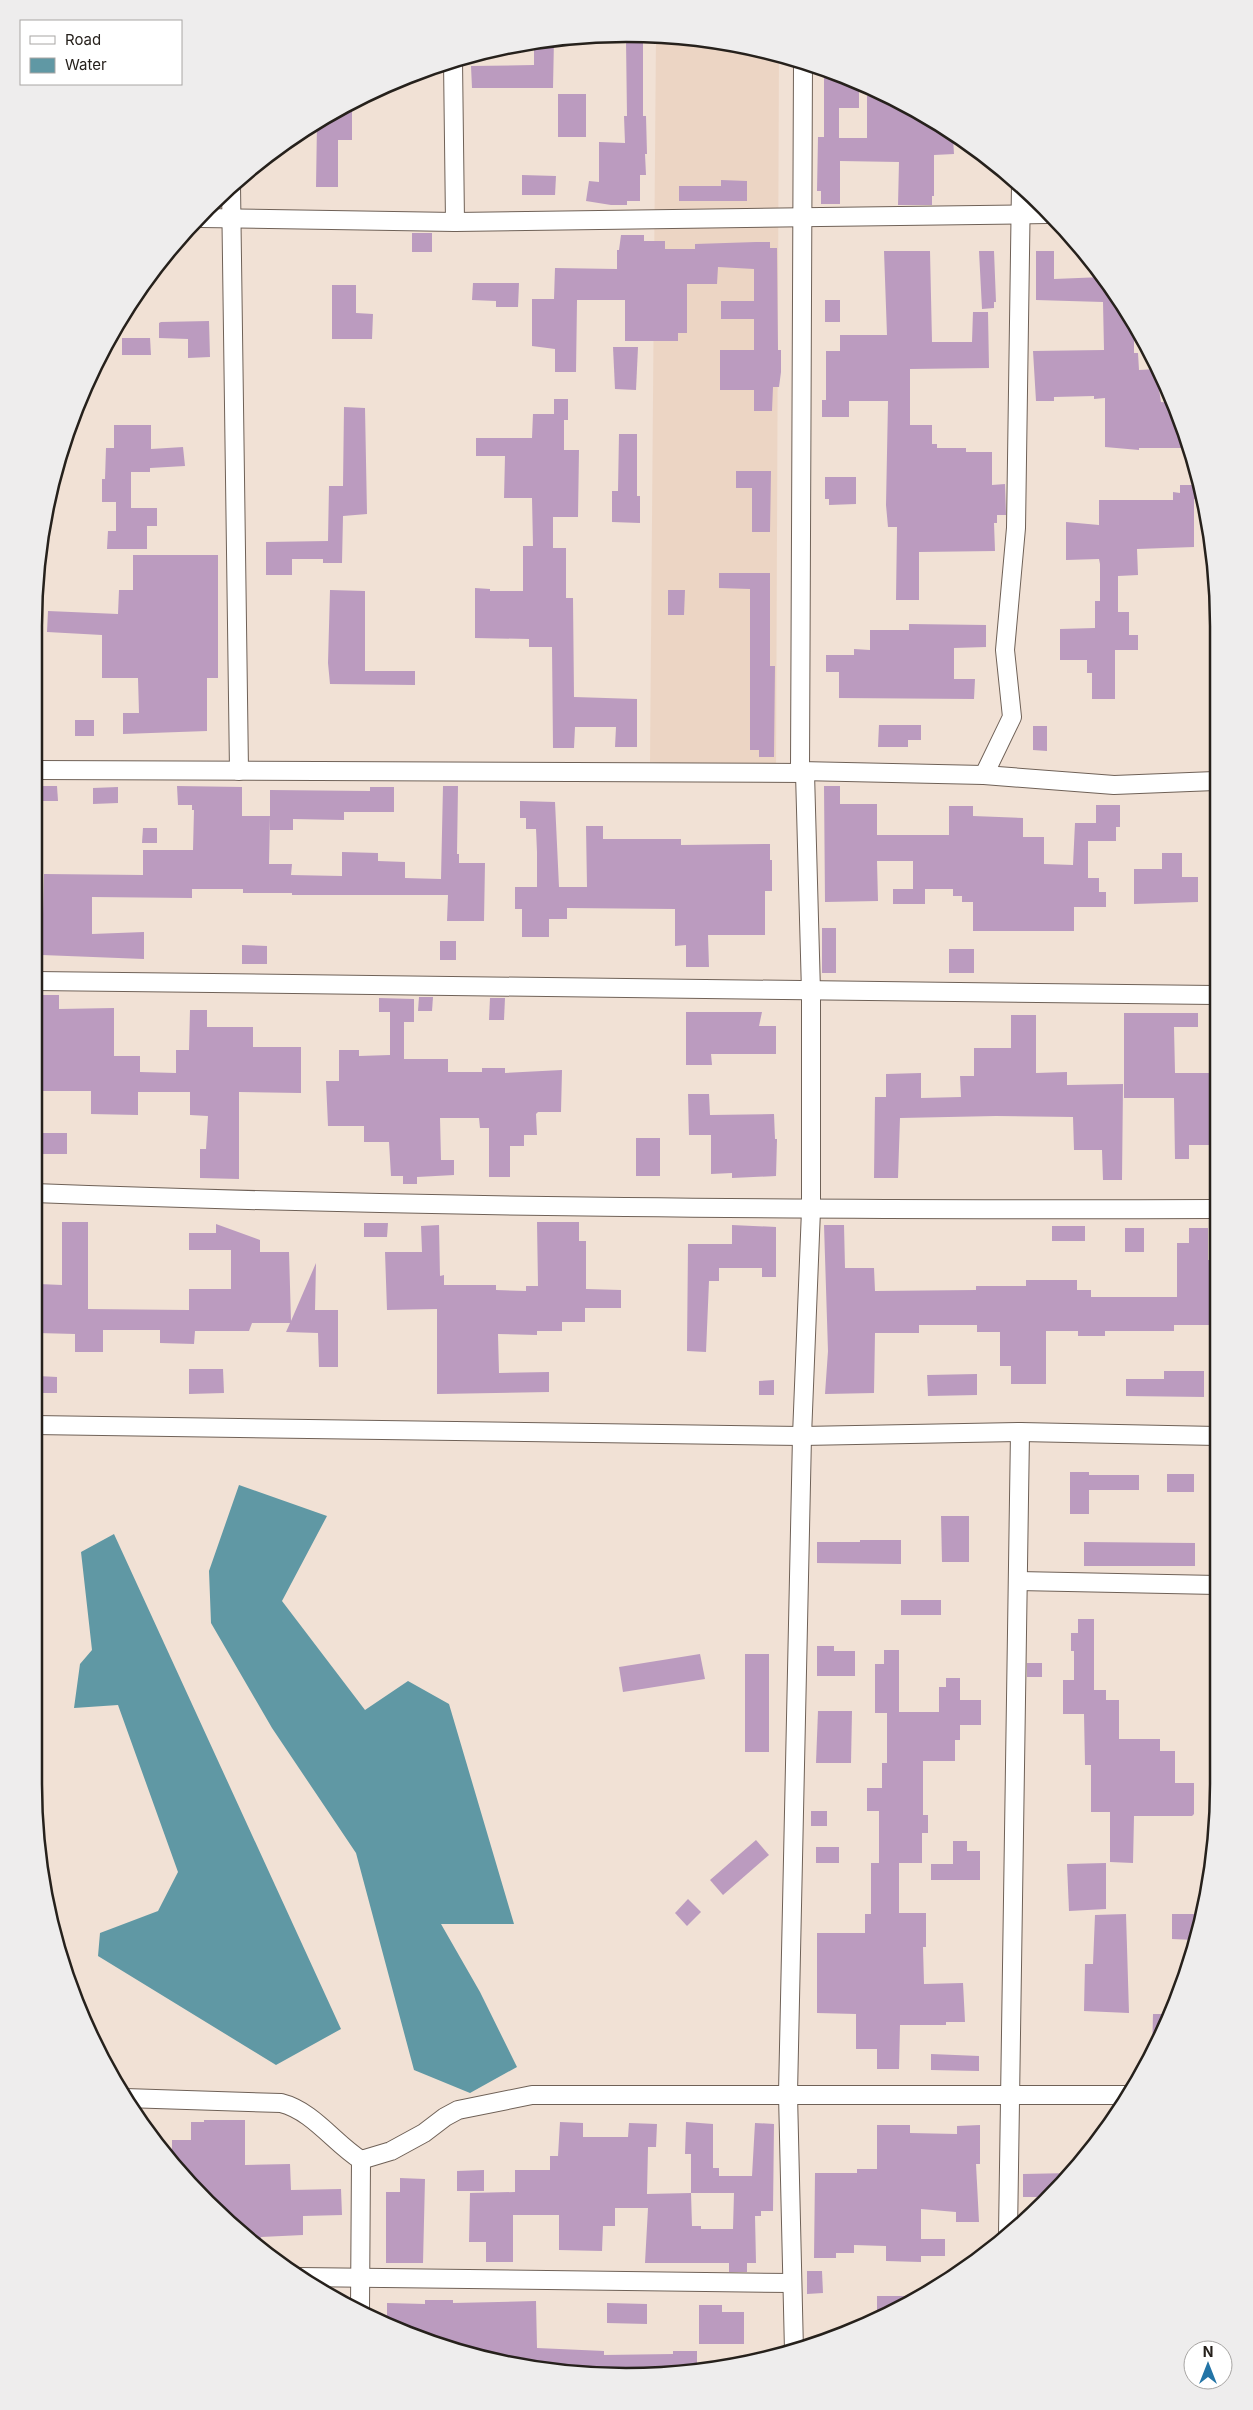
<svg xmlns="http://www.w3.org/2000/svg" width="1253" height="2410" viewBox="0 0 1253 2410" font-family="Inter,sans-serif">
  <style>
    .built { fill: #ecd5c4 }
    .water { fill: #6098a4 }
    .building { fill: #bb9bbf }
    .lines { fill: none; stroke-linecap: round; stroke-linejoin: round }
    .minor-casing { stroke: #6f6157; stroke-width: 20 }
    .minor { stroke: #fff; stroke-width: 18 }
    .rim { fill: none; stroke: #26211c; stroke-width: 2.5 }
  </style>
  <rect width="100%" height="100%" fill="#f1e1d5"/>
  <!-- built -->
  <polygon class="built" points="656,35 666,35 779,54 776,775 650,762"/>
  <!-- water -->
  <g class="water">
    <polygon points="239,1485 327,1516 282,1601 365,1710 408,1681 449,1704 514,1924 441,1924 480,1992 517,2067 470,2093 414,2070 356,1853 272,1728 211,1623 209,1571"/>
    <polygon points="114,1534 341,2029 276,2065 98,1956 100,1933 158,1911 178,1872 118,1705 74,1708 80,1664 92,1650 81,1552"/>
  </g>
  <!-- building -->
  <g class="building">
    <polygon points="554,39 553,88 472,88 471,66 534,65 534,42"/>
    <polygon points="626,40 643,40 643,116 646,116 647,154 645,154 646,175 640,175 640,201 627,201 627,205 611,205 586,201 589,181 599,182 599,142 625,143 624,116 627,116"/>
    <polygon points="824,71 859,84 859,108 839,108 839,138 867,138 867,96 890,96 953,138 954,154 934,155 934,196 932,196 932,205 898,205 899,162 840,161 840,204 821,204 821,191 817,191 818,137 824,137"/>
    <rect x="558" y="94" width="28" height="43"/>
    <polygon points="352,103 352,140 338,140 338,187 316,187 317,123 330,113"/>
    <polygon points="522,175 556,176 555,195 522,195"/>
    <polygon points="721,180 747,181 747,201 679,201 679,186 721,186"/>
    <rect x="412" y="233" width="20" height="19"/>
    <polygon points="621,235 644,235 644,241 665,241 665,249 695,249 695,244 756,242 770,242 770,248 777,248 778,350 781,350 781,372 779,387 773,387 772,411 754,411 754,390 720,390 720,350 754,350 754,319 721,319 721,301 754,301 754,269 718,267 717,284 687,284 687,333 678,333 678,341 625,341 625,300 577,300 576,372 555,372 555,349 532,346 532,299 554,299 555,268 617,269 617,250 619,250"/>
    <polygon points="884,251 930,251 932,342 972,342 973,312 988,312 989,368 910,369 910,425 932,425 932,444 937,444 937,448 966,448 966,452 992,452 992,485 1005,484 1006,515 997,515 997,523 994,523 995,551 919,552 919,600 896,600 897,527 888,527 886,505 888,401 849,401 849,417 822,417 822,400 826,400 826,351 840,351 840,335 887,335"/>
    <polygon points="979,251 994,251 996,302 994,302 994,308 982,309"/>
    <polygon points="1036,251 1054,251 1054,279 1103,277 1134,330 1134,353 1138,353 1139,370 1156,369 1161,402 1175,403 1187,448 1139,448 1139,450 1105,447 1105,398 1094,399 1094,396 1054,397 1054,401 1036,401 1033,351 1104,350 1103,302 1036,300"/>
    <polygon points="473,283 519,283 518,307 496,307 496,301 472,300"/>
    <polygon points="332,285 356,285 356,313 373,314 372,339 332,339"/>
    <rect x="825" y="300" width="15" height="22"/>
    <polygon points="209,321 210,357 188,358 188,339 159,338 159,323 161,322"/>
    <polygon points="122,338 150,338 151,355 122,355"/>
    <polygon points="613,347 638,347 636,390 615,389"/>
    <polygon points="554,399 568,399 568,420 564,420 564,450 579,450 578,517 553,517 553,548 566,548 566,598 573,598 574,697 637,699 637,747 615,747 616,727 575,727 574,748 553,748 552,647 529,647 529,639 475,638 475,588 490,589 490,591 523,591 523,546 533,546 532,498 504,498 505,456 476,456 476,438 532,438 533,414 554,414"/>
    <polygon points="344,407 365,408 367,514 343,516 342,563 323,563 323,559 292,559 292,575 266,575 266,542 328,541 329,486 343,486"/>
    <polygon points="114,425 151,425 151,449 183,447 185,466 150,468 150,472 131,472 131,508 157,508 157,526 147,526 147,549 107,549 108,531 116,531 116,502 102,502 102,479 105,479 106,448 114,448"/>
    <polygon points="619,434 637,434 637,496 640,496 640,523 612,522 612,491 618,491"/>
    <polygon points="736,471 771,471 770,532 752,532 752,488 736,488"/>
    <polygon points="825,477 856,477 856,504 829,505 829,499 825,499"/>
    <polygon points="1180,485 1197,485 1201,499 1194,499 1194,547 1137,549 1138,575 1118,576 1118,612 1129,612 1129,635 1138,635 1138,650 1115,650 1115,699 1092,699 1092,673 1087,673 1087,660 1060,660 1060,629 1095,628 1095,601 1100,601 1100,564 1099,559 1066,560 1066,522 1099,525 1099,500 1173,500 1173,492 1180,493"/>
    <polygon points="133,555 218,555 218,678 207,678 207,731 123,734 123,713 139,713 138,678 102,678 102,635 47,632 48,611 118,614 119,590 133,590"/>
    <polygon points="719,573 770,573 770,666 775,666 774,757 759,757 759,750 750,750 750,589 719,588"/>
    <polygon points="330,590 365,591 365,671 415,671 415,685 330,684 328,663"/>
    <polygon points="668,590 685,590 684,615 668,615"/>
    <polygon points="909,624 986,625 986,647 954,648 954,679 975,679 974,699 839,698 839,672 826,672 826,655 854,655 854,649 870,650 870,630 909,630"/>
    <rect x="75" y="720" width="19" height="16"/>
    <polygon points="879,725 921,725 921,740 908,740 908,747 878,747"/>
    <polygon points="1033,726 1047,726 1047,751 1033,750"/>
    <polygon points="43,786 57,786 58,801 43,801"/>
    <polygon points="177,786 242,787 242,816 270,816 269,864 292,864 291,875 342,876 342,852 378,853 378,861 405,862 405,878 441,879 443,786 458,786 457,854 459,854 459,863 485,863 484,921 447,921 448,895 292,895 292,893 243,893 243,889 192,889 192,898 92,897 92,934 144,932 144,959 42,955 44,874 143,875 143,850 193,850 194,810 192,810 192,805 178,805"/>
    <polygon points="824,786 840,786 840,804 877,804 877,835 949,835 949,806 973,806 973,816 1023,818 1023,837 1044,837 1044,864 1073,865 1075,823 1096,823 1096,805 1120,805 1120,827 1116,827 1116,841 1088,841 1088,878 1099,878 1099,892 1106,892 1106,907 1074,907 1074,931 973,931 973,902 962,902 962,896 953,896 953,889 913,889 913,861 877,861 878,901 825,902"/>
    <polygon points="118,787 118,803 93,804 93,788"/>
    <polygon points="370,787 394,787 394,812 344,812 344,820 293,819 293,830 270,830 270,790 370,791"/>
    <polygon points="520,801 555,802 559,887 587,887 586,826 603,826 603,839 681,839 681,845 770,844 770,860 772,860 772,891 765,891 765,935 708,935 709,967 686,967 686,945 675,946 675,909 567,908 567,919 549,919 549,937 522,937 522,909 515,909 515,887 537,887 537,852 536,829 526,829 526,818 520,818"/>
    <polygon points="143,828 157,828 157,843 142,843"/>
    <polygon points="1162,853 1182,853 1182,877 1198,877 1198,902 1134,904 1134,869 1162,869"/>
    <rect x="893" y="889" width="32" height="15"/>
    <rect x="822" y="928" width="14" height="45"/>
    <rect x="440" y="941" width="16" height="19"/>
    <polygon points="242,945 267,946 267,964 242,964"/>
    <rect x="949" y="949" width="25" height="24"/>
    <polygon points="41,995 59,995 59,1009 114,1008 114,1056 140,1056 140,1072 176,1073 176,1050 189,1050 190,1010 207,1010 207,1027 253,1027 253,1047 301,1047 301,1093 239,1092 239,1179 200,1178 200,1149 206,1149 208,1116 190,1115 190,1092 138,1092 138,1115 91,1114 91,1091 40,1091"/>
    <polygon points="419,997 433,997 432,1011 418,1011"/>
    <polygon points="379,998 414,999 414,1022 404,1022 404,1059 448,1059 448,1072 482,1072 482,1068 505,1068 505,1073 562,1070 561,1112 538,1112 536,1114 537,1135 524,1135 524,1146 510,1146 510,1177 489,1177 489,1128 480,1128 479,1118 440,1118 441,1160 454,1160 454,1175 417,1177 417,1184 403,1184 403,1176 391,1176 389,1142 364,1142 364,1126 328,1126 326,1081 339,1081 339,1050 359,1050 359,1056 390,1055 390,1012 379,1012"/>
    <polygon points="490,998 505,998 504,1020 489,1020"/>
    <polygon points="686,1012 762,1012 759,1026 776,1026 776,1054 711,1054 712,1065 686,1065"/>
    <polygon points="1124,1013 1198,1013 1198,1027 1174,1027 1175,1073 1216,1073 1216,1096 1209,1096 1210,1145 1189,1145 1189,1159 1175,1159 1174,1098 1124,1098"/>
    <polygon points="1011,1015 1036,1015 1036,1073 1067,1072 1067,1085 1123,1084 1122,1180 1103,1180 1102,1150 1074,1150 1073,1117 996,1116 900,1118 898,1178 874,1178 875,1097 886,1097 886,1074 921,1073 921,1098 961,1097 960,1076 974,1076 974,1048 1011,1048"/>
    <polygon points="688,1094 709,1094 710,1115 774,1114 775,1139 777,1139 776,1176 732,1178 732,1173 711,1174 711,1135 689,1135"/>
    <rect x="39" y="1133" width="28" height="21"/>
    <rect x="636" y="1138" width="24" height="38"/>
    <polygon points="62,1222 88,1222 88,1309 189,1310 189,1289 231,1289 231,1250 189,1250 189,1233 216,1233 216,1224 260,1240 260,1252 289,1252 291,1321 316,1263 315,1310 338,1310 338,1367 319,1367 318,1333 286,1332 290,1323 252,1323 249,1331 195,1331 194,1344 160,1343 160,1330 103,1330 103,1352 75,1352 75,1334 38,1333 39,1284 62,1285"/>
    <polygon points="537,1222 579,1222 579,1241 586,1241 586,1289 621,1290 621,1308 585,1308 585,1322 562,1322 562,1331 537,1331 537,1335 498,1334 499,1373 549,1372 549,1392 437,1394 437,1309 387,1310 385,1252 422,1252 421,1226 439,1225 440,1276 444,1275 444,1285 496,1285 496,1290 526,1291 526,1286 538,1286"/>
    <polygon points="364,1223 388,1223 387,1237 364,1237"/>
    <polygon points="732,1225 776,1227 776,1277 762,1277 762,1268 719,1268 719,1281 709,1281 706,1352 687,1351 688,1244 732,1244"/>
    <polygon points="824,1225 844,1225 845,1268 874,1268 875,1291 976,1290 976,1286 1026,1286 1026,1280 1077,1280 1077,1290 1091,1290 1091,1297 1177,1297 1177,1243 1189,1243 1189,1228 1208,1228 1208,1260 1213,1260 1213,1292 1216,1292 1216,1325 1174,1325 1174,1331 1105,1331 1105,1336 1078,1336 1078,1331 1046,1331 1046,1384 1011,1384 1011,1366 1000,1366 1000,1332 977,1332 977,1325 919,1325 919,1333 875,1333 874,1393 825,1394 828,1351"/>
    <rect x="1052" y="1226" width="33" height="15"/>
    <rect x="1125" y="1228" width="19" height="24"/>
    <polygon points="189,1369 223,1369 224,1393 189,1394"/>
    <polygon points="1164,1371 1204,1371 1204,1397 1126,1396 1126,1379 1164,1379"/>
    <polygon points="977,1374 977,1395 928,1396 927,1375"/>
    <polygon points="38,1376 57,1377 57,1393 38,1393"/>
    <polygon points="774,1380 774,1395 759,1395 759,1381"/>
    <polygon points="1070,1472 1089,1472 1089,1475 1139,1475 1139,1490 1089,1490 1089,1514 1070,1514"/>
    <rect x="1167" y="1474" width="27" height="18"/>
    <polygon points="941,1516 969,1516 969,1562 942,1562"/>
    <polygon points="860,1540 901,1540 901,1564 817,1563 817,1542 860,1542"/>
    <polygon points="1084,1542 1195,1543 1195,1566 1084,1566"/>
    <rect x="901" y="1600" width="40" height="15"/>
    <polygon points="1078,1619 1094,1619 1094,1690 1106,1690 1106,1700 1119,1700 1119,1739 1160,1739 1160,1751 1175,1751 1175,1783 1194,1783 1194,1814 1192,1816 1134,1816 1133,1863 1110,1862 1110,1812 1091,1812 1091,1765 1085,1765 1084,1714 1063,1714 1063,1680 1074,1680 1074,1651 1071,1651 1071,1633 1078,1633"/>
    <polygon points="817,1646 834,1646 834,1651 855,1651 855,1676 817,1676"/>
    <polygon points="884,1650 899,1650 899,1712 939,1712 939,1687 946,1687 946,1678 960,1678 960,1700 981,1700 981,1725 960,1725 960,1740 955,1740 955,1761 923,1761 923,1815 928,1815 928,1833 922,1833 922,1863 899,1863 899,1913 926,1913 926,1947 923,1947 924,1984 963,1983 965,2022 946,2022 946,2025 900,2025 899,2069 877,2069 877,2049 856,2049 856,2014 817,2013 817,1933 865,1933 865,1914 871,1914 871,1863 879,1863 879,1811 867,1811 867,1788 882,1788 882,1763 887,1763 887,1713 875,1713 875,1664 884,1664"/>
    <polygon points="700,1654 705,1679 623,1692 619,1667"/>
    <rect x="745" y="1654" width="24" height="98"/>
    <rect x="1027" y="1663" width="15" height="14"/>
    <polygon points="818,1711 852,1711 851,1763 816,1763"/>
    <rect x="811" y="1811" width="16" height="15"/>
    <polygon points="756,1840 769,1855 723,1895 710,1880"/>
    <polygon points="953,1841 967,1841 967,1851 980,1851 980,1880 931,1880 931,1864 953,1864"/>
    <rect x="816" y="1847" width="23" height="16"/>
    <polygon points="1106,1863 1106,1909 1069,1911 1067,1864"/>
    <polygon points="688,1899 701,1912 687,1926 675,1913"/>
    <polygon points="1126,1914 1129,2013 1084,2011 1085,1964 1093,1964 1095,1915"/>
    <polygon points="1172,1914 1194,1914 1194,1940 1172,1939"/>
    <polygon points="1153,2014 1170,2014 1152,2055"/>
    <polygon points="931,2054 979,2056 979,2071 931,2070"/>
    <polygon points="204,2120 245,2120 245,2165 290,2164 291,2190 341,2189 342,2215 303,2216 303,2235 261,2237 262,2249 235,2229 172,2161 172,2140 191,2140 191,2122 204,2122"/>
    <polygon points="560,2122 583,2123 583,2137 628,2137 629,2123 657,2124 656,2147 648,2147 647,2194 691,2193 692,2226 701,2226 701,2229 733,2229 734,2193 691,2193 691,2154 685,2154 686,2122 713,2124 713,2168 719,2168 719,2176 752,2176 755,2123 774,2124 773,2211 761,2211 761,2216 755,2216 756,2263 747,2263 747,2272 729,2272 729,2263 645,2263 648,2208 615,2208 615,2226 603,2226 602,2251 559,2250 559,2215 513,2215 513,2262 486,2262 486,2242 469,2242 470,2193 515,2192 515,2170 550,2170 550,2156 558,2156"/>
    <polygon points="877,2125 910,2125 910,2133 957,2134 957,2126 980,2125 980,2164 976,2164 979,2222 956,2222 956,2212 921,2209 921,2239 945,2239 945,2256 921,2256 921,2262 886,2261 886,2246 854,2245 854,2253 836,2253 836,2258 814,2258 815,2173 857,2173 857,2169 877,2169"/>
    <polygon points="484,2170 484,2191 457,2191 457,2171"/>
    <polygon points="1071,2173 1051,2197 1023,2197 1023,2174"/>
    <polygon points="400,2178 425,2179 423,2263 386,2263 386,2192 400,2192"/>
    <polygon points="807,2271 822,2271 823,2293 807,2294"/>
    <polygon points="877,2296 918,2296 877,2318"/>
    <polygon points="425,2300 453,2300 453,2303 536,2301 537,2348 604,2351 604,2355 673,2354 673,2351 697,2351 697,2370 666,2375 581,2374 473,2356 399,2331 387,2324 387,2303 425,2304"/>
    <polygon points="607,2303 647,2304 647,2324 607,2323"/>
    <polygon points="699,2305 722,2305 722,2312 744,2312 744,2344 699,2344"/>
  </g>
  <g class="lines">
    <defs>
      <g id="minor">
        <polyline points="453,61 455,222"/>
        <polyline points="231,186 239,771"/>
        <polyline points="201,218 455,222 1048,214"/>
        <polyline points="35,770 805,773"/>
        <polyline points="800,771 984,775 1114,785 1215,781"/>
        <polyline points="984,775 1012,717 1005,650 1016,528 1021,185"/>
        <polyline points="35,981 1215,995"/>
        <path d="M34,1193C428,1208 822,1210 1216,1209"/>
        <polyline points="34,1425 802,1436 1020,1432 1217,1436"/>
        <polyline points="1018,1581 1217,1585"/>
        <polyline points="1218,1823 1218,1817"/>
        <path d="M125,2098L281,2103C313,2111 334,2143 361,2160"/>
        <polyline points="361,2160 391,2151 424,2133 445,2117 458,2110 532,2095 1127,2095"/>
        <polyline points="1008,2234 1020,1432"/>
        <polyline points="299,2277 792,2283"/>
        <polyline points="360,2310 361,2160"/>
        <polyline points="794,2351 788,2094 802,1436 811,1210 811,992 805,773 800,771 803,63"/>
      </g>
    </defs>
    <!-- minor casing -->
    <use href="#minor" class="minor-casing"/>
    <!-- minor -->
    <use href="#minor" class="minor"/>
  </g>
  <!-- crop -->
  <path d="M0 0H1253V2410H0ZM626 42H626A584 584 0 0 1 1210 626V1784A584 584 0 0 1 626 2368H626A584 584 0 0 1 42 1784V626A584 584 0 0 1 626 42Z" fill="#eeeded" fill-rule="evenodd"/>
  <path class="rim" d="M626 42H626A584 584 0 0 1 1210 626V1784A584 584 0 0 1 626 2368H626A584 584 0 0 1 42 1784V626A584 584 0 0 1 626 42Z"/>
  <!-- legend -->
  <rect x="20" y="20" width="162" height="65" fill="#ffffff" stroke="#a8a6a4"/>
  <rect x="30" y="36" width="25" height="8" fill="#ffffff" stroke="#a8a6a4"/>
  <text x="65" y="45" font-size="15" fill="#26211c">Road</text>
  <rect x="30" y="58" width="25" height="15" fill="#6098a4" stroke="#a8a6a4"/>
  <text x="65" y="70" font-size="15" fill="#26211c">Water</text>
  <!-- north arrow -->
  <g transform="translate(1208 2365)"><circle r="24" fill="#ffffff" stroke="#a8a6a4"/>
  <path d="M0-4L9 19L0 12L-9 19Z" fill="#2374a6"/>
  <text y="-8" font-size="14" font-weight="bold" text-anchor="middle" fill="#26211c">N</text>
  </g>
</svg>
